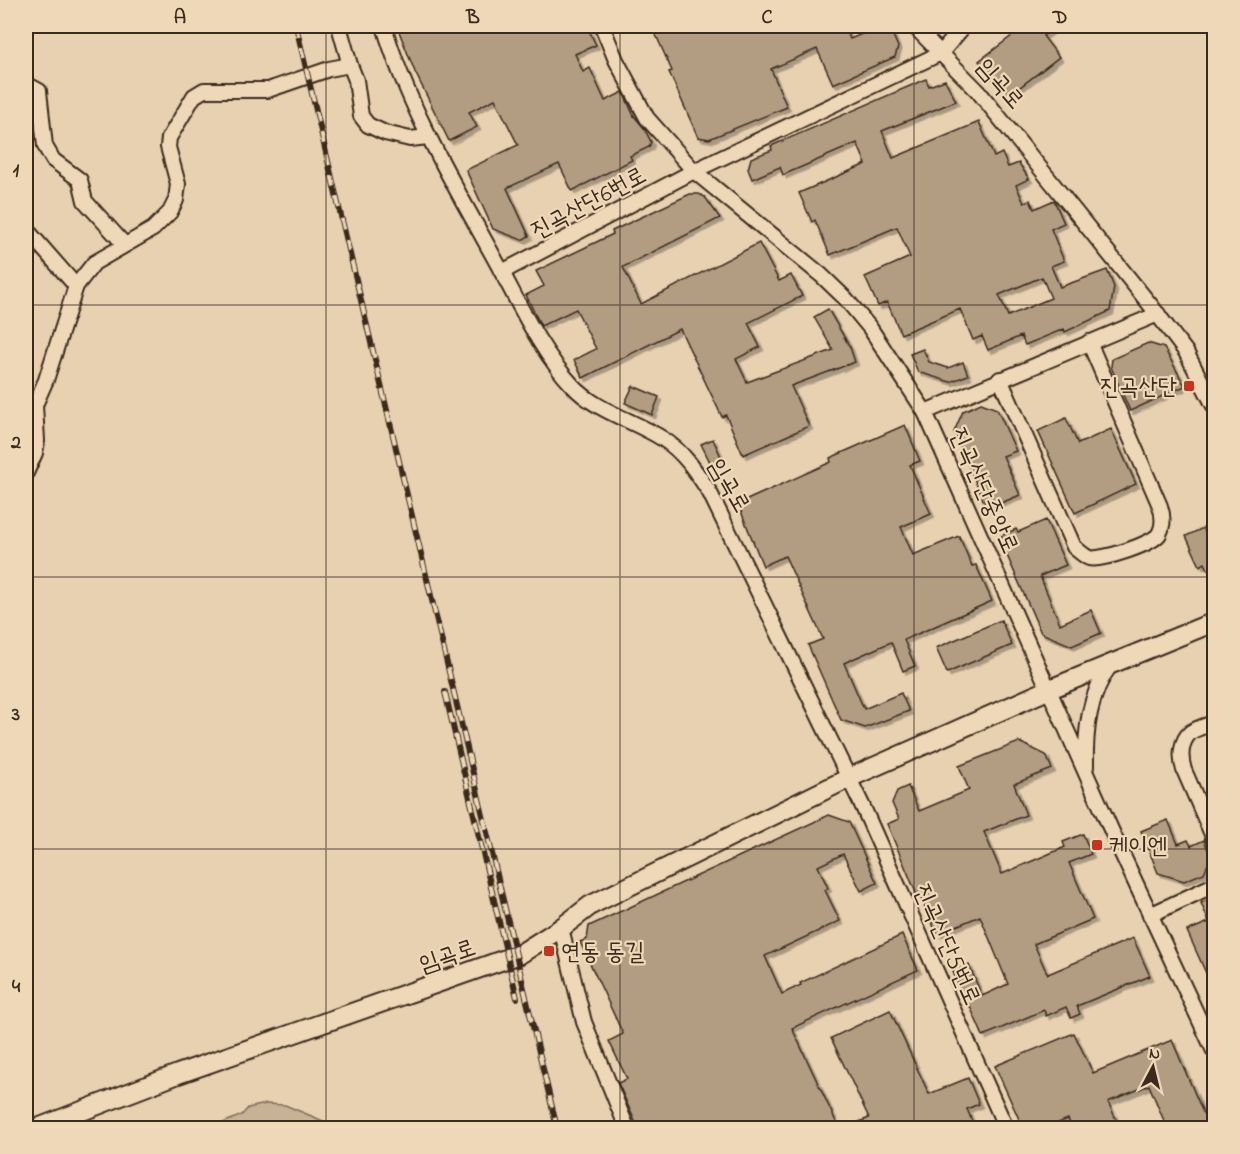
<svg xmlns="http://www.w3.org/2000/svg" width="1240" height="1154" viewBox="0 0 1240 1154" font-family="'Indie Flower','Poor Story',sans-serif">
  <style>
    .green { fill: #c7b296; stroke: #816e5a; stroke-width: 1.5 }
    .building { fill: #b29d83; stroke: #3b2a1e; stroke-width: 1.5; fill-rule: evenodd; filter: url(#shadow) }
    .lines { fill: none; stroke-linecap: round; stroke-linejoin: round }
    .minor-casing { stroke: #3b2a1e; stroke-width: 18 }
    .major-casing { stroke: #3b2a1e; stroke-width: 22 }
    .minor { stroke: #eed8b7; stroke-width: 14 }
    .major { stroke: #eed8b7; stroke-width: 18 }
    .rail-casing { stroke: #3b2a1e; stroke-width: 6 }
    .rail { stroke: #eed8b7; stroke-width: 4; stroke-dasharray: 11; stroke-linecap: butt }
    .grid { fill: none; stroke: #3b2a1e; stroke-width: 1.5; stroke-opacity: 0.55 }
    .poi-dot { fill: #c8321e; stroke: #eed8b7; stroke-width: 2 }
    .labels { text-anchor: middle; stroke-width: 4.5; stroke-linejoin: round; paint-order: stroke }
    .street-label { font-size: 24px; fill: #3b2a1e; stroke: #eed8b7 }
    .poi-label { font-size: 24px; fill: #3b2a1e; stroke: #eed8b7; text-anchor: start }
    .neatline { fill: none; stroke: #3b2a1e; stroke-width: 2 }
    .grid-label { font-size: 20px; text-anchor: middle; font-weight: bold; fill: #3b2a1e }
  </style>
  <defs>
    <filter id="shadow"><feDropShadow dx="3.5" dy="3.5" stdDeviation="0" flood-color="#0004"/></filter>
  </defs>
  <rect width="100%" height="100%" fill="#e7d1b1"/>
  <filter id="ink" filterUnits="userSpaceOnUse"><feTurbulence type="fractalNoise" baseFrequency=".0167" numOctaves="2"/><feDisplacementMap in="SourceGraphic" scale="12" xChannelSelector="R" yChannelSelector="G"/><feConvolveMatrix kernelMatrix="1 2 1 2 8 2 1 2 1" color-interpolation-filters="sRGB"/></filter>
  <g filter="url(#ink)">
    <!-- green -->
    <polygon class="green" points="266,1104 285,1105 328,1123 333,1128 217,1128 223,1123 242,1115 248,1108"/>
    <!-- building -->
    <g class="building">
      <polygon points="406,26 587,26 596,45 575,54 583,72 590,68 605,101 623,92 634,116 644,128 651,142 649,147 630,156 632,160 572,191 559,164 507,188 529,236 522,240 493,229 466,170 518,145 495,99 469,112 477,127 449,141 415,72 398,29"/>
      <polygon points="652,26 845,26 850,39 881,26 889,26 898,47 895,57 833,84 817,49 771,69 787,107 709,139 698,137 669,72 672,71"/>
      <polygon points="1025,26 1057,26 1043,36 1059,57 1006,98 979,61"/>
      <path d="M926,79L929,86L945,80L956,101L882,131L893,158L979,122L994,157L1002,153L1008,167L1019,163L1029,179L1016,185L1024,203L1030,200L1034,209L1054,200L1064,223L1051,229L1064,261L1051,266L1060,287L1107,270L1114,287L1110,311L1065,332L1064,329L1025,345L1021,336L988,350L982,336L973,340L960,309L901,334L887,302L878,306L865,277L910,257L897,227L830,255L815,220L812,222L799,193L866,164L857,143L783,175L780,167L752,179L748,169L751,158L772,150L771,146ZM1042,277L1051,298L1008,316L999,295Z"/>
      <polygon points="690,194 699,194 705,197 720,218 623,267 641,304 759,243 779,281 791,275 802,296 748,323 760,347 736,359 747,382 833,350 814,317 828,309 850,347 855,362 791,386 809,426 743,455 726,415 722,417 680,329 583,378 574,360 596,349 576,309 541,326 526,295 544,286 536,271 613,234 612,231"/>
      <polygon points="1148,343 1164,348 1185,386 1130,411 1111,367 1112,359"/>
      <polygon points="923,349 929,362 948,368 963,362 968,375 950,382 918,372 910,354"/>
      <polygon points="633,386 659,397 652,415 625,403"/>
      <polygon points="981,403 997,409 1016,451 1003,456 1020,495 987,509 954,432 963,411"/>
      <polygon points="1066,418 1078,444 1111,429 1136,484 1075,513 1038,431"/>
      <polygon points="905,425 920,461 910,465 931,514 901,527 913,555 959,536 972,566 976,565 992,601 904,640 915,666 903,671 891,642 844,663 864,709 901,693 909,711 865,728 841,720 808,645 823,639 785,556 763,566 738,504 831,462 830,458"/>
      <polygon points="713,439 722,459 711,464 701,444"/>
      <polygon points="1046,520 1066,565 1040,576 1060,624 1091,610 1101,633 1072,646 1041,633 999,537 1016,529 1018,532"/>
      <polygon points="1203,528 1215,552 1215,584 1205,563 1200,566 1186,536"/>
      <polygon points="1001,620 1012,645 947,673 936,648"/>
      <polygon points="1019,742 1046,755 1052,769 1014,784 1026,815 984,832 1002,874 1065,847 1063,842 1083,834 1091,854 1069,863 1093,919 1034,944 1045,969 1048,974 1133,938 1150,976 1077,1006 1080,1014 1071,1018 1066,1007 1046,1016 1044,1010 983,1036 965,995 963,996 953,972 969,965 982,996 1008,984 980,916 937,934 919,894 917,895 887,824 899,819 892,803 897,791 908,786 919,811 969,790 959,766"/>
      <polygon points="829,815 849,822 877,883 861,891 843,854 818,866 828,888 825,890 840,921 765,956 782,994 801,985 800,983 902,935 918,970 792,1028 839,1128 678,1128 677,1125 669,1128 638,1128 618,1083 627,1079 609,1041 623,1034 580,942 587,939 589,926"/>
      <polygon points="1168,820 1178,844 1188,840 1191,846 1204,840 1211,857 1204,873 1184,881 1158,873 1141,831"/>
      <polygon points="1215,897 1215,970 1206,973 1187,931 1209,922 1201,903"/>
      <polygon points="890,1010 929,1094 968,1078 979,1104 967,1109 975,1128 844,1128 869,1118 831,1038"/>
      <polygon points="1074,1033 1093,1073 1172,1040 1207,1122 1205,1128 1167,1128 1149,1085 1108,1102 1120,1128 1072,1128 1068,1119 1046,1128 1023,1128 995,1066"/>
    </g>
    <g class="lines">
      <defs>
        <g id="minor">
          <polyline points="339,26 350,65"/>
          <path d="M384,26C409,110 455,186 497,263C520,305 540,351 573,386C596,411 635,421 663,439C684,452 697,473 710,493L863,807L1006,1128"/>
          <polyline points="602,26 616,60 647,118 694,171 821,275 846,299 870,328 925,412 1117,843 1214,1051"/>
          <polyline points="914,26 978,91 1152,307 1186,352 1214,406"/>
          <polyline points="26,84 39,91 45,146 53,160 80,180 85,201 124,244"/>
          <polyline points="26,229 76,286"/>
          <polyline points="502,272 694,171 941,53 964,26"/>
          <path d="M1000,379L1074,547C1079,551 1084,556 1089,558C1101,561 1153,544 1159,534C1164,525 1163,515 1160,506L1089,342"/>
          <polyline points="925,412 1158,314"/>
          <polyline points="26,473 35,453 37,441 35,405 46,380 76,286 94,263 153,229 170,212 176,200 178,184 168,147 169,138 194,96 204,90 268,90 329,69 350,65 356,80 361,116 368,125 385,133 410,139 428,137"/>
          <path d="M1214,723C1208,725 1197,728 1191,732C1180,741 1180,758 1184,770L1214,839"/>
          <path d="M1086,767C1085,730 1089,694 1111,664"/>
          <polyline points="1150,915 1214,885"/>
          <polyline points="561,928 584,1022 627,1128"/>
        </g>
        <polyline id="major" points="38,1128 178,1074 520,954 561,928 591,905 849,778 1050,689 1214,622"/>
      </defs>
      <!-- minor casing -->
      <use href="#minor" class="minor-casing"/>
      <!-- major casing -->
      <use href="#major" class="major-casing"/>
      <!-- minor -->
      <use href="#minor" class="minor"/>
      <!-- major -->
      <use href="#major" class="major"/>
      <defs>
        <g id="rail">
          <polyline points="296,26 557,1128"/>
          <polyline points="445,692 517,998"/>
        </g>
      </defs>
      <!-- rail casing -->
      <use href="#rail" class="rail-casing"/>
      <!-- rail -->
      <use href="#rail" class="rail"/>
    </g>
  </g>
  <!-- grid -->
  <path class="grid" d="M326,26V1128M620,26V1128M914,26V1128M26,305H1214M26,577H1214M26,849H1214"/>
  <!-- markers -->
  <g class="poi-dot">
    <rect x="1183" y="380" width="12" height="12" rx="3"/>
    <rect x="1091" y="839" width="12" height="12" rx="3"/>
    <rect x="543" y="945" width="12" height="12" rx="3"/>
  </g>
  <g class="labels">
    <!-- street labels -->
    <g class="street-label">
      <text transform="translate(1001 83) rotate(49)" y="8">임곡로</text>
      <text transform="translate(588 202) rotate(-28)" y="8">진곡산단6번로</text>
      <text transform="translate(730 485) rotate(60)" y="8">임곡로</text>
      <text transform="translate(985 490) rotate(66)" y="8">진곡산단중앙로</text>
      <text transform="translate(948 944) rotate(66)" y="8">진곡산단5번로</text>
      <text transform="translate(447 955) rotate(-19)" y="8">임곡로</text>
    </g>
    <!-- poi labels -->
    <g class="poi-label">
      <text x="1177" y="394" text-anchor="end">진곡산단</text>
      <text x="1109" y="853">케이엔</text>
      <text x="561" y="959">연동 동길</text>
    </g>
  </g>
  <!-- margin -->
  <rect width="1240" height="1154" fill="none" stroke="#eed8b7" stroke-width="66"/>
  <!-- north arrow -->
  <g transform="translate(1153 1067) rotate(7)" stroke="#eed8b7" stroke-width="4.5" paint-order="stroke">
  <path d="M0-4.5L10 22L0 15L-10 22Z" fill="#3b2a1e"/>
  <text y="-9" font-size="16" font-weight="bold" text-anchor="middle" fill="#3b2a1e">N</text>
  </g>
  <rect x="33" y="33" width="1174" height="1088" class="neatline"/>
  <g class="grid-label">
    <text x="180" y="23">A</text>
    <text x="473" y="23">B</text>
    <text x="767" y="23">C</text>
    <text x="1060" y="23">D</text>
    <text x="16" y="176">1</text>
    <text x="16" y="448">2</text>
    <text x="16" y="720">3</text>
    <text x="16" y="992">4</text>
  </g>
</svg>
